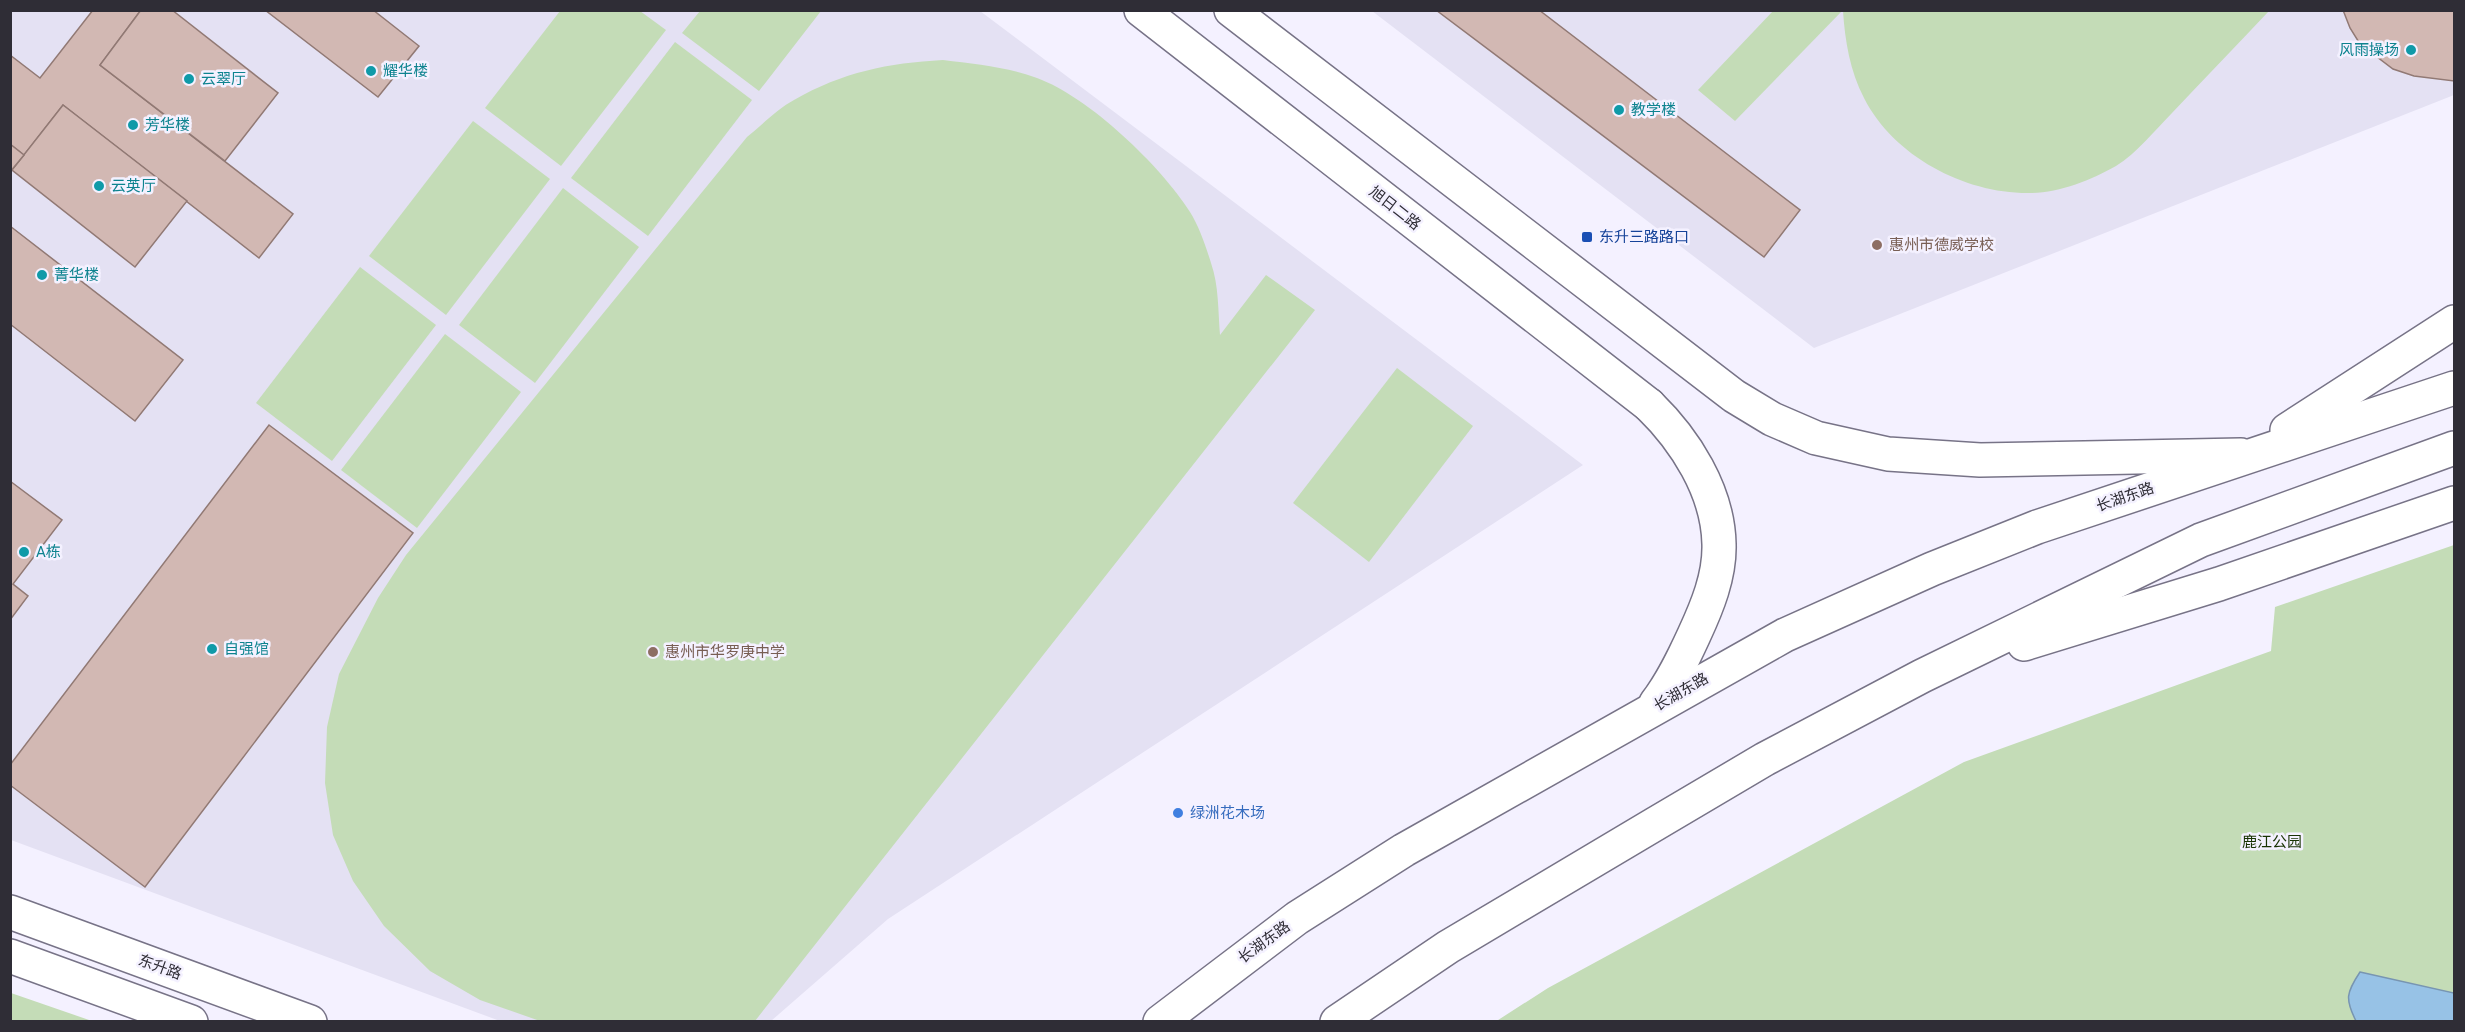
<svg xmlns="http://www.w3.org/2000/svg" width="2465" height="1032" viewBox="0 0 2465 1032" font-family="Roboto,'Noto Sans SC',sans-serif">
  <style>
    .built { fill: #e4e1f3 }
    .green { fill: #c4dcb7 }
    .water { fill: #97c2e6; stroke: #7895b1; stroke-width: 1.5 }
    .building { fill: #d2b8b3; stroke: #917974; stroke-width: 1.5 }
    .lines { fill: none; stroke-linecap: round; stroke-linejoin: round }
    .minor-casing { stroke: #777387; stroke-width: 36 }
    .major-casing { stroke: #777387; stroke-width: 36 }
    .minor { stroke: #fff; stroke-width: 33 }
    .major { stroke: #fff; stroke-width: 33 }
    .culture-dot { fill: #0f9aa8; stroke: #f4f1ff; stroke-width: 2 }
    .transit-dot { fill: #1a4fb4; stroke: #f4f1ff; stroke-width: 2 }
    .education-dot { fill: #8d6e63; stroke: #f4f1ff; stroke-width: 2 }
    .shop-dot { fill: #3f7fe0; stroke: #f4f1ff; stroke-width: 2 }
    .labels { text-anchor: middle; stroke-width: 5; stroke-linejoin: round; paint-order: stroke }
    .culture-label { font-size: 15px; fill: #0d838f; stroke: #f4f1ff; text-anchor: start }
    .street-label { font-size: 15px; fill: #2f2d36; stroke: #f4f1ff }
    .transit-label { font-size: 15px; fill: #164399; stroke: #f4f1ff; text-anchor: start }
    .education-label { font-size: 15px; fill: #785e54; stroke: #f4f1ff; text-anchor: start }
    .shop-label { font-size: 15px; fill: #366cbe; stroke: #f4f1ff; text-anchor: start }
    .park-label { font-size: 15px; fill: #183303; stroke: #f4f1ff }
  </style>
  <rect width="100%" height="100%" fill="#f4f1ff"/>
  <!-- built -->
  <g class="built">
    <polygon points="10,11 980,11 1583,465 888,919 771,1021 500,1021 11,840"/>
    <polygon points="1372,11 2454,11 2454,95 1814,348"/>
  </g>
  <!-- green -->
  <g class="green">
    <polygon points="560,11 640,11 666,30 561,166 485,108"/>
    <polygon points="700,11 700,10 821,11 759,91 682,33"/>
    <polygon points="1773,11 1842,11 1735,121 1698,90"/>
    <path d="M1843,11V10L2269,11C2237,45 2204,79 2172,113C2155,130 2137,153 2116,166C2091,180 2059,193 2030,193C1966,194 1894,157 1864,98C1850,71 1845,41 1843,11Z"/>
    <polygon points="675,42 752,100 648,236 571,178"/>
    <path d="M943,60C975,64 1007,67 1037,78C1089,97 1161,166 1190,212C1199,226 1206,247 1211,263C1219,286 1218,311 1220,335L1266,275L1315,310L755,1021H540L480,1000L430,971L384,926L353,881L333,835L325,783L327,727L339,674L378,598L406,555L747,137C762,125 777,109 794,100C843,72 888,63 943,60Z"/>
    <polygon points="473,121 550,179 446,315 369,256"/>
    <polygon points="563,188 639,247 535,383 459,325"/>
    <polygon points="360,267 436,325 332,461 256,403"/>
    <polygon points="445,334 521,392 417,528 341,470"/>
    <polygon points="1397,368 1473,426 1369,562 1293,503"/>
    <polygon points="2454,545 2454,1021 1495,1022 1548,988 1964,762 2271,651 2275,607"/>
    <polygon points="11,993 92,1021 11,1021"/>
  </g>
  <!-- water -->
  <path class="water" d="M2360,972L2454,993V1021H2356C2345,999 2346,993 2360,972Z"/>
  <!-- building -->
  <g class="building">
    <polygon points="93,10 141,10 100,65 293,214 259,258 63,105 24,155 10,144 10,55 40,78"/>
    <polygon points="141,10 172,10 278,93 225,161 100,65"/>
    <polygon points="265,10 373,10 419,46 378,97"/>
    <polygon points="1436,10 1539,10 1800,210 1764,257"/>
    <polygon points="2343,10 2454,10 2454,81 2414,76 2393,69 2360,44 2350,28"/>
    <polygon points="63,105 187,201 135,267 12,170"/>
    <polygon points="10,144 24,155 10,172"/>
    <polygon points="10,226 183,360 135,421 10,324"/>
    <polygon points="269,425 413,533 145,887 10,785 10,765"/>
    <polygon points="10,481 62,520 13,584 28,596 10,620"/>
  </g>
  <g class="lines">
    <defs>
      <g id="minor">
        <polyline points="1141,10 1649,405"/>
        <polyline points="1231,10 1734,396 1772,419 1816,438 1888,454 1980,460 2241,455"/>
        <polyline points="10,912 310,1022"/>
        <polyline points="10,956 191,1022"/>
      </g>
      <g id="major">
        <path d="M1649,405C1685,440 1718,491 1719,544C1720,576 1707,607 1694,635C1683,659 1672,682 1656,703"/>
        <polyline points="2287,430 2454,322"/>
        <polyline points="2024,644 2219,584 2454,503"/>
        <polyline points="1160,1022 1297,918 1404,850 1785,635 1932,569 2037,527 2454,388"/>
        <polyline points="1337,1022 1448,947 1655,824 1765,759 1922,676 2201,540 2454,448"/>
      </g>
    </defs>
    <!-- minor casing -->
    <use href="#minor" class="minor-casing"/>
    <!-- major casing -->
    <use href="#major" class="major-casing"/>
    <!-- minor -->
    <use href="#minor" class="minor"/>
    <!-- major -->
    <use href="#major" class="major"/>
  </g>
  <!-- markers -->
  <g class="culture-dot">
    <circle cx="2411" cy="50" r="6"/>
    <circle cx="371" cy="71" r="6"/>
    <circle cx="189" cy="79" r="6"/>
    <circle cx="1619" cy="110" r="6"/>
    <circle cx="133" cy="125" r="6"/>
    <circle cx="99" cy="186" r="6"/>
    <circle cx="42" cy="275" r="6"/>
    <circle cx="24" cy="552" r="6"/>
    <circle cx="212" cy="649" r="6"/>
  </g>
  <rect class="transit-dot" x="1581" y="231" width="12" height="12" rx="3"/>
  <g class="education-dot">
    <circle cx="1877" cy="245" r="6"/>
    <circle cx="653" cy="652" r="6"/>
  </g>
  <circle class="shop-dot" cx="1178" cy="813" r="6"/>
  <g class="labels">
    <!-- culture labels -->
    <g class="culture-label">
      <text x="2399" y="55" text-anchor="end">风雨操场</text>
      <text x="383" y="76">耀华楼</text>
      <text x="201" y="84">云翠厅</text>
      <text x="1631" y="115">教学楼</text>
      <text x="145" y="130">芳华楼</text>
      <text x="111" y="191">云英厅</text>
      <text x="54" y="280">菁华楼</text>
      <text x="36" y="557">A栋</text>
      <text x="224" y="654">自强馆</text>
    </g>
    <!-- street labels -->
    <g class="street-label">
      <text transform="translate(1395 208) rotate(38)" y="5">旭日二路</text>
      <text transform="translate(2125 497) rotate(-19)" y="5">长湖东路</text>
      <text transform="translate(1681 692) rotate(-30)" y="5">长湖东路</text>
      <text transform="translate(1264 942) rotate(-36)" y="5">长湖东路</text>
      <text transform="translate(160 967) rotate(20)" y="5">东升路</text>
    </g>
    <!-- transit labels -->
    <g class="transit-label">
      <text x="1599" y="242">东升三路路口</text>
    </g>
    <!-- education labels -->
    <g class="education-label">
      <text x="1889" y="250">惠州市德威学校</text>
      <text x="665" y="657">惠州市华罗庚中学</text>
    </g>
    <!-- shop labels -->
    <g class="shop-label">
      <text x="1190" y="818">绿洲花木场</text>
    </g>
    <!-- park labels -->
    <g class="park-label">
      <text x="2272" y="847">鹿江公园</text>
    </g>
  </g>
  <!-- border -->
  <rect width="2465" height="1032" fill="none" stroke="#2f2d36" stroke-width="24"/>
</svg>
